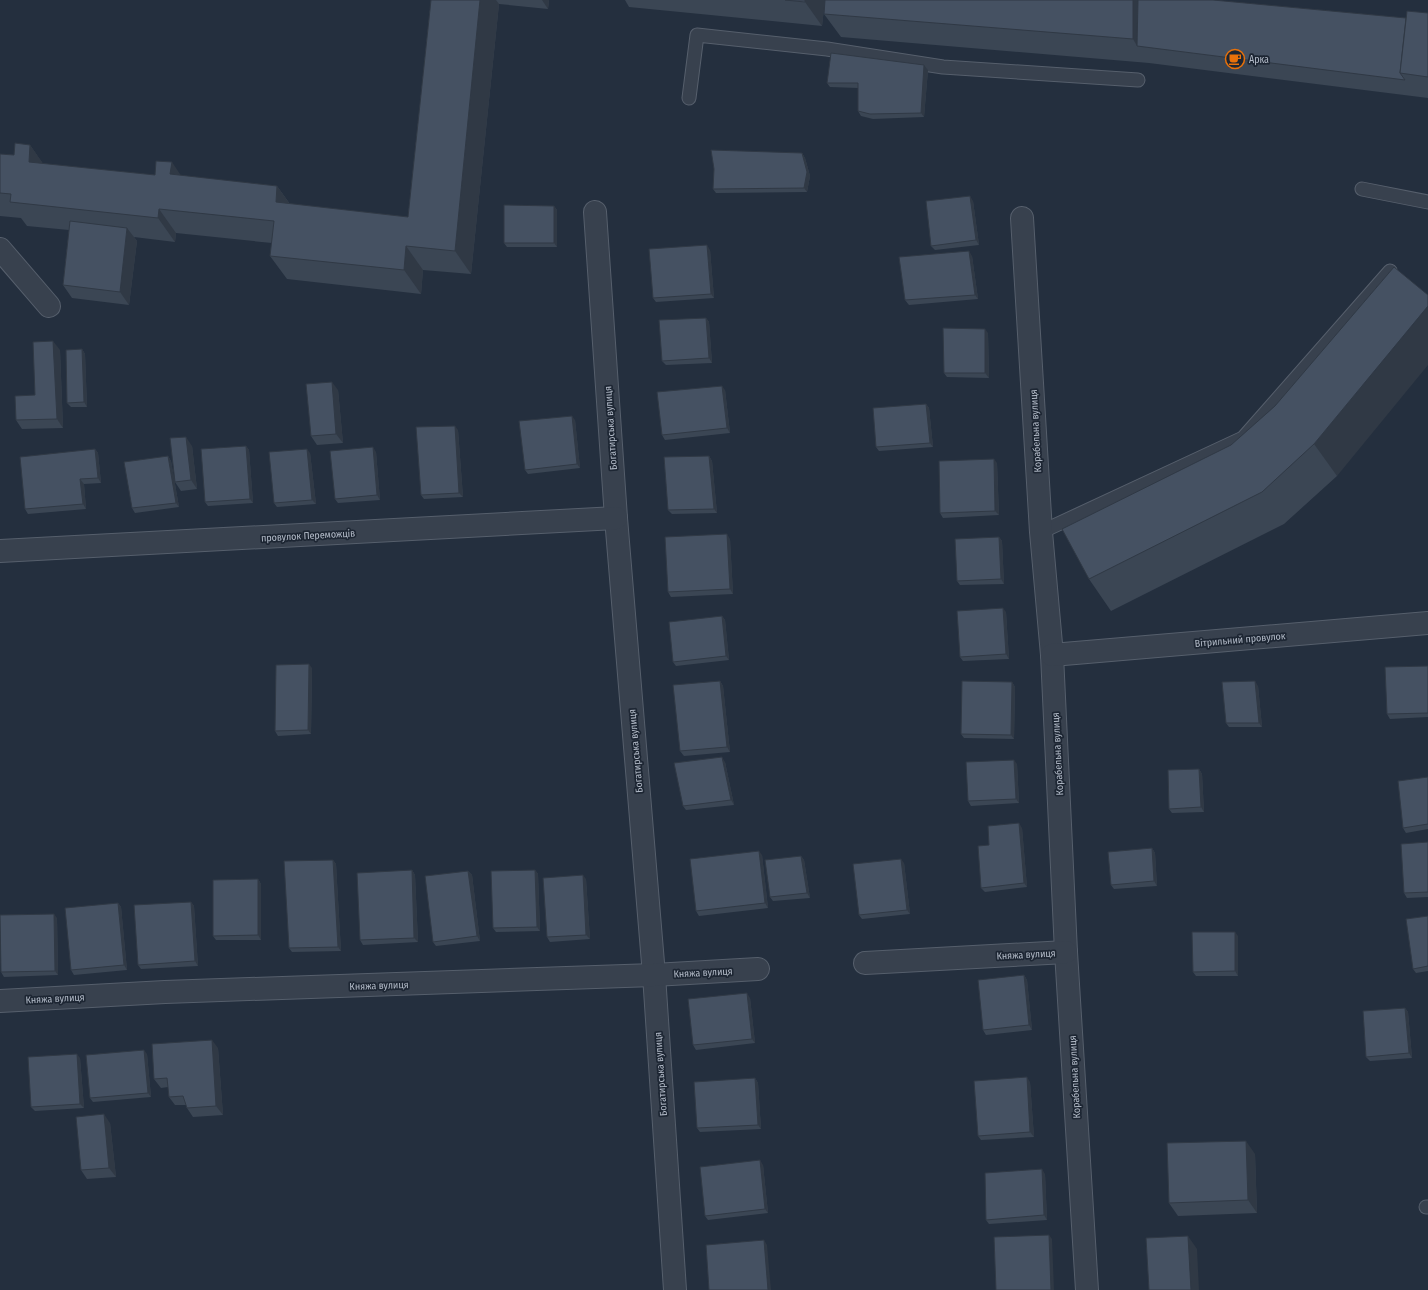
<svg xmlns="http://www.w3.org/2000/svg" width="1428" height="1290" viewBox="0 0 1428 1290" font-family="'Fira Sans Condensed',sans-serif">
  <style>
    .lines { fill: none; stroke-linecap: round; stroke-linejoin: round }
    .lane-casing { stroke: #565f6c; stroke-width: 15 }
    .street-casing { stroke: #565f6c; stroke-width: 24 }
    .lane { stroke: #38414e; stroke-width: 13 }
    .street { stroke: #38414e; stroke-width: 22 }
    .wall { fill: #3b4654 }
    .shaded-wall { fill: #303945 }
    .building { fill: #455162; stroke: #303945 }
    .labels { text-anchor: middle; stroke-width: 3.5; stroke-linejoin: round; paint-order: stroke }
    .poi-label { font-size: 10px; fill: #b4bcc9; stroke: #1d2633; text-anchor: start }
    .street-label { font-size: 10px; fill: #b4bcc9; stroke: #1d2633 }
  </style>
  <rect width="100%" height="100%" fill="#242f3e"/>
  <g class="lines">
    <defs>
      <g id="lane">
        <polyline points="689,98 697,35 827,49 943,67 1138,80"/>
        <polyline points="1362,189 1428,202"/>
        <polyline points="1041,532 1243,438 1390,271"/>
        <polyline points="1426,1207 1428,1207"/>
      </g>
      <g id="street">
        <polyline points="595,212 616,518 654,975 675,1290"/>
        <polyline points="1022,218 1041,532 1052,655 1066,952 1087,1290"/>
        <polyline points="0,249 49,306"/>
        <polyline points="0,551 616,518"/>
        <polyline points="1052,655 1428,623"/>
        <polyline points="865,963 1066,952"/>
        <polyline points="0,1001 165,992 654,975 758,969"/>
      </g>
    </defs>
    <!-- lane casing -->
    <use href="#lane" class="lane-casing"/>
    <!-- street casing -->
    <use href="#street" class="street-casing"/>
    <!-- lane -->
    <use href="#lane" class="lane"/>
    <!-- street -->
    <use href="#street" class="street"/>
  </g>
  <!-- wall -->
  <g class="wall">
    <polygon points="431,0 549,0 548,9 499,4 471,274 423,270 421,294 287,279 270,256 272,243 176,233 175,242 134,237 137,241 129,305 72,298 63,285 69,230 27,226 21,218 0,216 0,154 14,155 30,145 43,164 155,175 181,176 277,186 290,204 408,217"/>
    <polygon points="625,0 825,0 822,26 629,7"/>
    <polygon points="1428,13 1428,98 1149,63 841,37 824,14 1406,18"/>
    <polygon points="924,65 928,70 924,117 873,119 861,116 858,111 858,88 830,87 827,83"/>
    <polygon points="802,153 805,158 810,176 807,192 716,193 713,189"/>
    <polygon points="973,201 979,245 935,250 931,246"/>
    <polygon points="554,206 557,210 557,247 507,247 504,243"/>
    <polygon points="710,250 714,298 656,302 653,298"/>
    <polygon points="972,256 978,299 909,305 905,300"/>
    <polygon points="1394,267 1337,476 1284,524 1111,611 1089,579 1231,445 1275,406"/>
    <polygon points="706,318 709,322 712,363 666,365 662,361"/>
    <polygon points="988,333 989,378 947,377 944,373"/>
    <polygon points="82,349 85,354 87,407 71,407 67,403"/>
    <polygon points="60,350 63,428 22,429 16,420 35,395"/>
    <polygon points="338,390 343,443 317,445 311,436"/>
    <polygon points="725,390 730,433 665,440 662,435"/>
    <polygon points="926,404 929,408 933,447 879,451 876,447"/>
    <polygon points="575,420 580,468 528,474 525,470"/>
    <polygon points="458,430 463,497 424,499 421,495"/>
    <polygon points="192,446 197,489 181,491 175,482"/>
    <polygon points="246,446 249,450 253,503 208,506 205,502"/>
    <polygon points="95,449 98,453 101,483 84,484 86,509 28,514 25,509"/>
    <polygon points="376,452 380,500 338,503 335,499"/>
    <polygon points="310,453 316,504 277,507 274,503"/>
    <polygon points="168,456 171,461 179,507 135,513 132,508"/>
    <polygon points="709,456 712,461 717,513 672,514 668,510"/>
    <polygon points="997,463 999,515 943,518 940,513"/>
    <polygon points="999,537 1002,541 1004,584 960,585 957,581"/>
    <polygon points="730,539 733,594 671,597 668,592"/>
    <polygon points="1006,612 1009,659 963,661 960,657"/>
    <polygon points="722,616 725,620 729,660 676,666 673,662"/>
    <polygon points="1428,666 1428,717 1390,719 1387,714"/>
    <polygon points="312,668 311,734 278,736 275,731"/>
    <polygon points="720,681 723,686 730,752 684,756 680,751"/>
    <polygon points="1012,682 1015,687 1014,739 964,738 961,734"/>
    <polygon points="1258,686 1262,727 1229,727 1226,723"/>
    <polygon points="725,762 734,805 686,810 683,806"/>
    <polygon points="1017,764 1019,803 971,806 968,801"/>
    <polygon points="1199,769 1202,774 1204,812 1172,813 1169,809"/>
    <polygon points="1428,777 1428,829 1406,833 1403,828"/>
    <polygon points="1022,828 1027,887 985,892 981,888 989,845"/>
    <polygon points="1428,842 1428,897 1407,898 1404,893"/>
    <polygon points="1152,848 1155,853 1157,886 1114,889 1111,885"/>
    <polygon points="762,855 768,908 699,916 696,911"/>
    <polygon points="801,856 804,860 810,898 773,901 770,897"/>
    <polygon points="333,860 336,864 341,951 292,952 289,948"/>
    <polygon points="904,863 910,914 862,919 859,915"/>
    <polygon points="412,870 415,875 418,942 363,945 360,940"/>
    <polygon points="535,870 538,874 540,931 496,932 493,928"/>
    <polygon points="468,871 472,875 480,941 436,946 433,942"/>
    <polygon points="258,879 261,884 261,940 216,940 213,936"/>
    <polygon points="586,879 590,939 550,942 547,937"/>
    <polygon points="191,902 194,906 198,966 141,969 138,965"/>
    <polygon points="118,903 121,907 127,970 74,975 71,970"/>
    <polygon points="1428,916 1428,971 1416,973 1413,969"/>
    <polygon points="57,918 58,975 4,977 1,972"/>
    <polygon points="1238,936 1238,976 1196,976 1193,972"/>
    <polygon points="1024,975 1027,980 1032,1030 986,1035 983,1030"/>
    <polygon points="750,998 755,1043 696,1050 693,1045"/>
    <polygon points="1405,1008 1408,1012 1412,1058 1370,1061 1366,1057"/>
    <polygon points="218,1048 223,1115 193,1117 187,1108 186,1105 175,1105 169,1097 168,1087 161,1088 154,1079"/>
    <polygon points="147,1054 151,1097 93,1102 90,1098"/>
    <polygon points="80,1058 84,1108 35,1111 31,1107"/>
    <polygon points="755,1078 758,1083 761,1129 700,1132 697,1128"/>
    <polygon points="1030,1082 1034,1137 981,1140 978,1136"/>
    <polygon points="110,1123 116,1177 87,1179 81,1170"/>
    <polygon points="1255,1154 1257,1213 1178,1216 1169,1203"/>
    <polygon points="763,1165 768,1213 708,1220 705,1216"/>
    <polygon points="1045,1174 1047,1220 989,1224 986,1220"/>
  </g>
  <!-- shaded-wall -->
  <g class="shaded-wall">
    <polygon points="480,0 496,0 499,4 471,274 455,251"/>
    <polygon points="542,0 549,0 548,9"/>
    <polygon points="805,0 825,0 822,26 805,2"/>
    <polygon points="1133,0 1143,0 1137,46 1133,39"/>
    <polygon points="924,65 928,70 924,117 921,113"/>
    <polygon points="30,145 47,169 29,162"/>
    <polygon points="802,153 805,158 810,176 807,192 804,188"/>
    <polygon points="172,162 188,186 170,174"/>
    <polygon points="277,186 294,210 276,202"/>
    <polygon points="970,196 973,201 979,245 976,240"/>
    <polygon points="554,206 557,210 557,247 554,243"/>
    <polygon points="159,209 176,233 175,242 158,218"/>
    <polygon points="127,228 137,241 129,305 120,292"/>
    <polygon points="707,245 710,250 714,298 711,294"/>
    <polygon points="406,246 423,270 421,294 404,270"/>
    <polygon points="969,251 972,256 978,299 975,295"/>
    <polygon points="1428,306 1428,365 1337,476 1314,444"/>
    <polygon points="706,318 709,322 712,363 709,358"/>
    <polygon points="985,329 988,333 989,378 985,373"/>
    <polygon points="53,341 60,350 63,428 57,419"/>
    <polygon points="82,349 85,354 87,407 84,402"/>
    <polygon points="332,382 338,390 343,443 336,434"/>
    <polygon points="722,386 725,390 730,433 727,428"/>
    <polygon points="926,404 929,408 933,447 930,443"/>
    <polygon points="572,416 575,420 580,468 577,464"/>
    <polygon points="455,426 458,430 463,497 459,493"/>
    <polygon points="186,437 192,446 197,489 191,480"/>
    <polygon points="246,446 249,450 253,503 250,499"/>
    <polygon points="373,447 376,452 380,500 377,495"/>
    <polygon points="95,449 98,453 101,483 98,478"/>
    <polygon points="307,449 310,453 316,504 312,500"/>
    <polygon points="168,456 171,461 179,507 176,503"/>
    <polygon points="709,456 712,461 717,513 714,509"/>
    <polygon points="994,459 997,463 999,515 995,511"/>
    <polygon points="80,479 84,484 86,509 83,504"/>
    <polygon points="727,534 730,539 733,594 730,589"/>
    <polygon points="999,537 1002,541 1004,584 1001,579"/>
    <polygon points="1003,608 1006,612 1009,659 1006,654"/>
    <polygon points="722,616 725,620 729,660 726,656"/>
    <polygon points="309,664 312,668 311,734 308,730"/>
    <polygon points="720,681 723,686 730,752 727,747"/>
    <polygon points="1255,681 1258,686 1262,727 1259,723"/>
    <polygon points="1012,682 1015,687 1014,739 1011,735"/>
    <polygon points="722,757 725,762 734,805 731,800"/>
    <polygon points="1014,760 1017,764 1019,803 1016,799"/>
    <polygon points="1199,769 1202,774 1204,812 1201,807"/>
    <polygon points="1019,823 1022,828 1027,887 1024,883"/>
    <polygon points="1152,848 1155,853 1157,886 1154,881"/>
    <polygon points="759,851 762,855 768,908 765,903"/>
    <polygon points="801,856 804,860 810,898 807,893"/>
    <polygon points="901,859 904,863 910,914 907,910"/>
    <polygon points="333,860 336,864 341,951 338,947"/>
    <polygon points="412,870 415,875 418,942 414,938"/>
    <polygon points="535,870 538,874 540,931 537,927"/>
    <polygon points="468,871 472,875 480,941 477,936"/>
    <polygon points="583,875 586,879 590,939 586,935"/>
    <polygon points="258,879 261,884 261,940 258,935"/>
    <polygon points="191,902 194,906 198,966 195,961"/>
    <polygon points="118,903 121,907 127,970 124,965"/>
    <polygon points="54,914 57,918 58,975 55,971"/>
    <polygon points="1235,932 1238,936 1238,976 1235,971"/>
    <polygon points="1024,975 1027,980 1032,1030 1029,1025"/>
    <polygon points="747,993 750,998 755,1043 752,1039"/>
    <polygon points="1405,1008 1408,1012 1412,1058 1409,1053"/>
    <polygon points="212,1040 218,1048 223,1115 216,1106"/>
    <polygon points="144,1050 147,1054 151,1097 148,1093"/>
    <polygon points="77,1054 80,1058 84,1108 80,1104"/>
    <polygon points="1027,1077 1030,1082 1034,1137 1030,1132"/>
    <polygon points="755,1078 758,1083 761,1129 758,1125"/>
    <polygon points="104,1114 110,1123 116,1177 109,1168"/>
    <polygon points="1246,1141 1255,1154 1257,1213 1248,1200"/>
    <polygon points="760,1160 763,1165 768,1213 765,1209"/>
    <polygon points="1042,1169 1045,1174 1047,1220 1044,1215"/>
    <polygon points="1049,1235 1052,1239 1054,1290 1051,1290"/>
    <polygon points="1188,1236 1197,1249 1199,1290 1191,1290"/>
    <polygon points="764,1240 767,1245 771,1290 768,1290"/>
  </g>
  <!-- building -->
  <g class="building">
    <polygon points="431,0 480,0 455,251 406,246 404,270 270,256 274,221 159,209 158,218 10,202 11,194 0,193 0,154 14,155 15,143 30,145 29,162 155,175 156,161 172,162 170,174 277,186 276,202 408,217"/>
    <polygon points="785,0 805,0 805,2"/>
    <polygon points="825,0 1133,0 1133,39 824,14"/>
    <polygon points="1138,0 1213,0 1406,18 1400,73 1405,80 1137,46"/>
    <polygon points="1407,11 1428,13 1428,77 1400,73"/>
    <polygon points="831,53 924,65 921,113 870,114 858,111 858,83 827,83"/>
    <polygon points="711,150 802,153 807,172 804,188 713,189 714,169"/>
    <polygon points="970,196 976,240 931,246 926,201"/>
    <polygon points="504,205 554,206 554,243 504,243"/>
    <polygon points="70,221 127,228 120,292 63,285"/>
    <polygon points="707,245 711,294 653,298 649,249"/>
    <polygon points="969,251 975,295 905,300 899,257"/>
    <polygon points="1394,267 1428,295 1428,306 1314,444 1262,492 1089,579 1062,529 1231,445 1275,406"/>
    <polygon points="706,318 709,358 662,361 659,320"/>
    <polygon points="943,328 985,329 985,373 944,373"/>
    <polygon points="53,341 57,419 16,420 15,396 35,395 33,342"/>
    <polygon points="82,349 84,402 67,403 66,350"/>
    <polygon points="332,382 336,434 311,436 306,384"/>
    <polygon points="722,386 727,428 662,435 657,392"/>
    <polygon points="926,404 930,443 876,447 873,408"/>
    <polygon points="572,416 577,464 525,470 519,421"/>
    <polygon points="455,426 459,493 421,495 416,427"/>
    <polygon points="186,437 191,480 175,482 170,438"/>
    <polygon points="246,446 250,499 205,502 201,449"/>
    <polygon points="373,447 377,495 335,499 330,451"/>
    <polygon points="95,449 98,478 80,479 83,504 25,509 20,457"/>
    <polygon points="307,449 312,500 274,503 269,452"/>
    <polygon points="168,456 176,503 132,508 124,462"/>
    <polygon points="709,456 714,509 668,510 664,457"/>
    <polygon points="994,459 995,511 940,513 939,461"/>
    <polygon points="727,534 730,589 668,592 665,537"/>
    <polygon points="999,537 1001,579 957,581 955,539"/>
    <polygon points="1003,608 1006,654 960,657 957,611"/>
    <polygon points="722,616 726,656 673,662 669,622"/>
    <polygon points="309,664 308,730 275,731 276,665"/>
    <polygon points="1428,666 1428,713 1387,714 1385,667"/>
    <polygon points="720,681 727,747 680,751 673,685"/>
    <polygon points="962,681 1012,682 1011,735 961,734"/>
    <polygon points="1255,681 1259,723 1226,723 1222,682"/>
    <polygon points="722,757 731,800 683,806 674,763"/>
    <polygon points="1014,760 1016,799 968,801 966,762"/>
    <polygon points="1199,769 1201,807 1169,809 1168,770"/>
    <polygon points="1428,777 1428,824 1403,828 1398,781"/>
    <polygon points="1019,823 1024,883 981,888 978,846 989,845 988,826"/>
    <polygon points="1428,842 1428,892 1404,893 1401,844"/>
    <polygon points="1152,848 1154,881 1111,885 1108,852"/>
    <polygon points="759,851 765,903 696,911 690,859"/>
    <polygon points="801,856 807,893 770,897 765,860"/>
    <polygon points="901,859 907,910 859,915 853,864"/>
    <polygon points="333,860 338,947 289,948 284,861"/>
    <polygon points="412,870 414,938 360,940 357,873"/>
    <polygon points="535,870 537,927 493,928 491,871"/>
    <polygon points="468,871 477,936 433,942 425,876"/>
    <polygon points="583,875 586,935 547,937 543,878"/>
    <polygon points="258,879 258,935 213,936 213,880"/>
    <polygon points="191,902 195,961 138,965 134,905"/>
    <polygon points="118,903 124,965 71,970 65,908"/>
    <polygon points="54,914 55,971 1,972 0,915"/>
    <polygon points="1428,916 1428,966 1413,969 1406,919"/>
    <polygon points="1192,932 1235,932 1235,971 1193,972"/>
    <polygon points="1024,975 1029,1025 983,1030 978,980"/>
    <polygon points="747,993 752,1039 693,1045 688,999"/>
    <polygon points="1405,1008 1409,1053 1366,1057 1363,1011"/>
    <polygon points="212,1040 216,1106 187,1108 183,1096 169,1097 167,1078 154,1079 152,1044"/>
    <polygon points="144,1050 148,1093 90,1098 86,1055"/>
    <polygon points="77,1054 80,1104 31,1107 28,1057"/>
    <polygon points="1027,1077 1030,1132 978,1136 974,1081"/>
    <polygon points="755,1078 758,1125 697,1128 694,1082"/>
    <polygon points="104,1114 109,1168 81,1170 76,1117"/>
    <polygon points="1246,1141 1248,1200 1169,1203 1167,1143"/>
    <polygon points="760,1160 765,1209 705,1216 700,1167"/>
    <polygon points="1042,1169 1044,1215 986,1220 985,1173"/>
    <polygon points="1049,1235 1051,1290 996,1290 994,1237"/>
    <polygon points="1188,1236 1191,1290 1149,1290 1146,1238"/>
    <polygon points="764,1240 768,1290 709,1290 706,1245"/>
  </g>
  <!-- icons -->
  <defs>
    <symbol id="cafe-ring" viewBox="-11 -11 22 22"><circle r="9.5" fill="#1d2633" stroke="#e8710a" stroke-width="1.5"/><path d="M-5.5-4.5H6V0H3Q3 3.5 0 3.5H-2.5Q-5.5 3.5-5.5 0ZM3-3.2v2h1.7v-2ZM-6 4.5H4V6H-6Z" fill="#e8710a"/></symbol>
  </defs>
  <g fill-rule="evenodd">
    <use href="#cafe-ring" x="1224" y="48" width="22" height="22"/>
  </g>
  <g class="labels">
    <!-- poi labels -->
    <g class="poi-label">
      <text x="1249" y="63">Арка</text>
    </g>
    <!-- street labels -->
    <g class="street-label">
      <text transform="translate(610 428) rotate(-94)" y="4">Богатирська вулиця</text>
      <text transform="translate(1035 431) rotate(-93)" y="4">Корабельна вулиця</text>
      <text transform="translate(308 535) rotate(-3)" y="4">провулок Переможців</text>
      <text transform="translate(1240 639) rotate(-5)" y="4">Вітрильний провулок</text>
      <text transform="translate(635 751) rotate(-95)" y="4">Богатирська вулиця</text>
      <text transform="translate(1057 754) rotate(-93)" y="4">Корабельна вулиця</text>
      <text transform="translate(1026 954) rotate(-3)" y="4">Княжа вулиця</text>
      <text transform="translate(703 972) rotate(-3)" y="4">Княжа вулиця</text>
      <text transform="translate(379 985) rotate(-2)" y="4">Княжа вулиця</text>
      <text transform="translate(55 998) rotate(-3)" y="4">Княжа вулиця</text>
      <text transform="translate(660 1074) rotate(-94)" y="4">Богатирська вулиця</text>
      <text transform="translate(1074 1077) rotate(-93)" y="4">Корабельна вулиця</text>
    </g>
  </g>
</svg>
